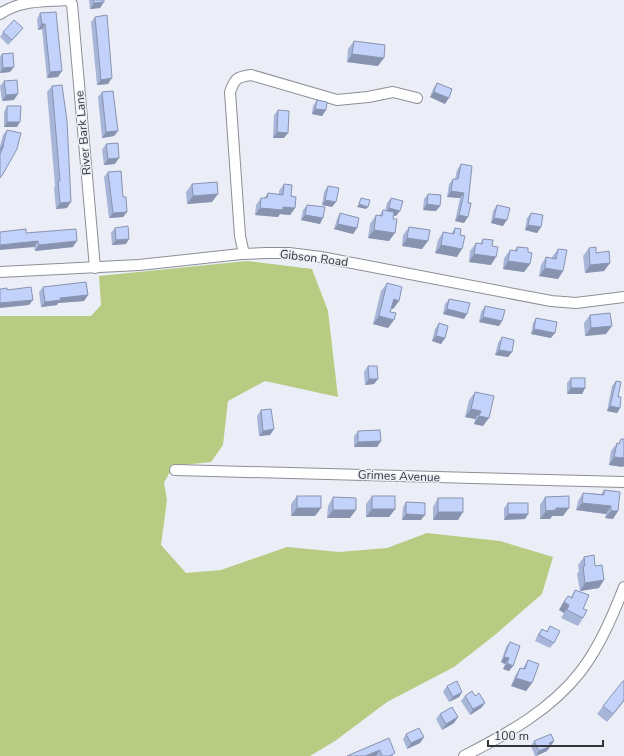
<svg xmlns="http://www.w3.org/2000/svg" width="624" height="756" viewBox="0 0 624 756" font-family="'Nunito Sans',sans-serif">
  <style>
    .green { fill: #b8cb83 }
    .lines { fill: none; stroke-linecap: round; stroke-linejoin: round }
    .minor-casing { stroke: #8c8f96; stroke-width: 12 }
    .minor { stroke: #fff; stroke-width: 10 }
    .wall { fill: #a7b5d8 }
    .shaded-wall { fill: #8893b0 }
    .building { fill: #c2d2fb; stroke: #8893b0 }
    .labels { text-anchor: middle; stroke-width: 3; stroke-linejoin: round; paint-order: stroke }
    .street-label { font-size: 12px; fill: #353639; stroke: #ebeef6 }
  </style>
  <rect width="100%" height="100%" fill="#ebeef6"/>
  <!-- green -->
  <polygon class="green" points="247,261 312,269 328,311 338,397 265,381 228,401 223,445 211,462 173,466 164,483 167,500 161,545 186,573 221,570 287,547 339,552 387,548 427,533 500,541 553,557 542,594 496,634 454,667 387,702 335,741 310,756 0,756 0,316 91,316 101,305 99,276"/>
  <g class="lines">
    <defs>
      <g id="minor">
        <polyline points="68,0 72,4 95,268"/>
        <path d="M0,14C20,0 43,2 66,0"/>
        <path d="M244,254L240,236L230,92C235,78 237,77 251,75L337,100L368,97L393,92L417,98"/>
        <polyline points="0,272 139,265 241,254 266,253 289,253 321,257 551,301 576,303 624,297"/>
        <polyline points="175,470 624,482"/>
        <path d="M464,756C507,734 551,710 581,671C600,646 613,615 624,587"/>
      </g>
    </defs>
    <!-- minor casing -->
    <use href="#minor" class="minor-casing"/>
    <!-- minor -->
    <use href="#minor" class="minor"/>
  </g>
  <!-- wall -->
  <g class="wall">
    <polygon points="89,0 104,0 100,8 90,9"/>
    <polygon points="56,12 58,77 47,78 42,29 38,30 37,19 40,13"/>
    <polygon points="95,17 108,84 97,85 91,22"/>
    <polygon points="3,32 19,33 8,45 0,37"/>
    <polygon points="354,41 378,66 347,62 348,49"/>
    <polygon points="2,54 10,72 0,73 0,57"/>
    <polygon points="4,81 14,100 2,101 0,86"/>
    <polygon points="437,83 445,104 430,97 433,89"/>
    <polygon points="52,86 67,208 56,209 54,188 55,186 47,92"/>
    <polygon points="102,92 118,131 114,136 102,138 98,97"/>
    <polygon points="317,100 326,110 322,116 312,114 313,106"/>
    <polygon points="7,106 17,127 4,127 4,112"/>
    <polygon points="278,110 284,138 273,138 274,115"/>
    <polygon points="7,130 0,178 0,146 3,135"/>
    <polygon points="106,144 115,164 104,165 102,150"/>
    <polygon points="461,164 472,166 464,223 455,221 460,198 447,197 449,184 453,179 455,179 457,170"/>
    <polygon points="108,172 123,197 127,212 123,217 109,218 104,177"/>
    <polygon points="192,184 212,202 187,204 186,192"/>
    <polygon points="284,184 291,196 295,208 290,215 280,214 278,217 255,215 256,205 261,198 264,198 268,193 279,194 279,191"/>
    <polygon points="328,186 332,207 322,205 324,192"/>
    <polygon points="428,194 440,206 436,211 423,210 424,199"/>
    <polygon points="391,198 396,216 393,215 389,241 368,238 370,224 376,215 379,216 383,210 385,211 387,203"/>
    <polygon points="307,205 320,224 301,220 303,210"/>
    <polygon points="497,205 503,226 491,223 493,211"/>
    <polygon points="340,213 357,228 353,234 334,229 337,219"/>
    <polygon points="531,213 541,227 537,233 525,230 527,218"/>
    <polygon points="409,227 422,249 402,246 403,235"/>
    <polygon points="115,228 126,244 112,245 111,233"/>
    <polygon points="455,228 460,235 457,257 435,253 438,240 443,232 451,234"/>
    <polygon points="26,233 73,247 35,251 34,247"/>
    <polygon points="483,239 491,265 469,262 470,251 476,243 480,244"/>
    <polygon points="517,247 528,252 530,264 524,272 503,269 504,258 510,250 514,251"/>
    <polygon points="589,248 610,263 604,271 585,273 583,256"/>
    <polygon points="558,249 563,271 558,279 539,276 541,265 546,257 552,258 552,257"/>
    <polygon points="387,283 399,301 393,309 391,308 388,328 373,324 381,291"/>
    <polygon points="43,287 88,295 84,301 58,303 57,305 41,307 39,292"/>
    <polygon points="449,299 464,319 443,314 445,304"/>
    <polygon points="485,306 502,321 499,326 479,322 481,312"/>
    <polygon points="590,315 606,334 585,336 584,323"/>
    <polygon points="536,318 551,338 531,334 533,323"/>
    <polygon points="439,323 445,338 441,344 432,341 435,329"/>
    <polygon points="502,337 512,352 508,357 495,355 498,343"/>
    <polygon points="368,366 374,384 365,385 364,372"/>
    <polygon points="571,378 585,388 582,394 567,394 567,383"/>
    <polygon points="616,381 620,408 617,413 607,411 612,386"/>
    <polygon points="475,392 494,396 483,426 474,424 475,419 465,417 469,400"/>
    <polygon points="261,410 274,429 270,435 259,436 257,416"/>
    <polygon points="358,431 381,441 377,447 354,447 354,436"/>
    <polygon points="621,439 624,439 624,465 623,467 609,465 611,451 617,443 618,444"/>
    <polygon points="604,490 618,511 613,519 605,518 606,514 576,510 578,501 583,493 601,494"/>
    <polygon points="297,496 321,508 315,516 291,516 291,504"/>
    <polygon points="372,496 395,509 389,517 366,517 366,504"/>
    <polygon points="333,497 350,518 327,518 328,506"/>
    <polygon points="545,497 563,516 552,516 550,519 540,519 540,505"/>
    <polygon points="438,498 458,520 433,520 433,507"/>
    <polygon points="406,502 421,520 402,520 403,507"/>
    <polygon points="508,503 528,514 525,519 504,520 504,508"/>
    <polygon points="584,557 599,588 580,591 577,574 579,571 578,565"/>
    <polygon points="575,590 583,609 583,618 578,626 561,618 564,613 559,610 562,604 568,596 571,597"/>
    <polygon points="550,626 554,643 550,648 535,641 538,634 542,629 547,631"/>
    <polygon points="510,642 513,666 509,671 503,669 505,664 501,662 506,647"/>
    <polygon points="528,660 532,683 526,691 511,686 515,676 520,668 523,668"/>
    <polygon points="447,686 462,692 459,697 449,702 443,692"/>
    <polygon points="465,696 475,696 485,703 481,708 470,715 461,701"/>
    <polygon points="624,701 607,722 597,714 603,706"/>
    <polygon points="440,714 458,717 454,723 442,730 436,719"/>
    <polygon points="406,734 424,737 420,743 407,749 403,739"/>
    <polygon points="389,738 393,756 347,756"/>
    <polygon points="534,741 554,741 547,751 536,756 535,756 531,746"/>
  </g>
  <!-- shaded-wall -->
  <g class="shaded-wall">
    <polygon points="104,2 100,8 90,9 94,3"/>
    <polygon points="42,24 45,24 42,29 38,30"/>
    <polygon points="352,54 384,58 378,66 347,62"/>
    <polygon points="14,67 10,72 0,73 3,68"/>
    <polygon points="62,71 58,77 47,78 50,72"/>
    <polygon points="112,78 108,84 97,85 101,80"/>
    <polygon points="434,92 449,98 445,104 430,97"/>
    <polygon points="18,94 14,100 2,101 6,95"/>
    <polygon points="315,109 326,110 322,116 312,114"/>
    <polygon points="7,122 20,122 17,127 4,127"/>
    <polygon points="118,131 114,136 102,138 106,132"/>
    <polygon points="277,132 288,133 284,138 273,138"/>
    <polygon points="3,145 4,145 0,151 0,149"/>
    <polygon points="119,158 115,164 104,165 108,159"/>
    <polygon points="451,191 464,193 460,198 447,197"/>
    <polygon points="218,194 212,202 187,204 193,196"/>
    <polygon points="325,200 336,202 332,207 322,205"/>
    <polygon points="71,202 67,208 56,209 60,203"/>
    <polygon points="359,204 368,207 366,209 357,207"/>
    <polygon points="427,204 440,206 436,211 423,210"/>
    <polygon points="283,207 295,208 290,215 280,214 278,217 255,215 260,208"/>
    <polygon points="389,208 400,211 396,216 385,213"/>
    <polygon points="127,212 123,217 109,218 113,213"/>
    <polygon points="305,215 323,218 320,224 301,220"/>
    <polygon points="459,215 468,217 464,223 455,221"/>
    <polygon points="494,218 507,220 503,226 491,223"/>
    <polygon points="338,224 357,228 353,234 334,229"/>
    <polygon points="528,225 541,227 537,233 525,230"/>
    <polygon points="374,230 395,233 389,241 368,238"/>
    <polygon points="407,238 428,241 422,249 402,246"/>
    <polygon points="129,239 126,244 112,245 116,240"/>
    <polygon points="38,241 34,247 0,250 0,245"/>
    <polygon points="77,241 73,247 35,251 39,245"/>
    <polygon points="441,245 462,249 457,257 435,253"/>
    <polygon points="474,254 496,257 491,265 469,262"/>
    <polygon points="508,261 530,264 524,272 503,269"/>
    <polygon points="610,263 604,271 585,273 590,265"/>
    <polygon points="545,268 563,271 558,279 539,276"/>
    <polygon points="88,295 84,301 58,303 57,305 41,307 45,302 60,298"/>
    <polygon points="394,299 399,301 393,309 388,308"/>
    <polygon points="33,300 29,305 0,308 0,303"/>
    <polygon points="447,309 467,314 464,319 443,314"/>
    <polygon points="379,316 394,320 388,328 373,324"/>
    <polygon points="483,317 502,321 499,326 479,322"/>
    <polygon points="612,326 606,334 585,336 591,328"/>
    <polygon points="534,329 555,333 551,338 531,334"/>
    <polygon points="436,336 445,338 441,344 432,341"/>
    <polygon points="499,350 512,352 508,357 495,355"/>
    <polygon points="369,379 378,379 374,384 365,385"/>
    <polygon points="571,388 585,388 582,394 567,394"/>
    <polygon points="610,406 620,408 617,413 607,411"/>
    <polygon points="471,409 481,411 475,419 465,417"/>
    <polygon points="479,416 489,418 483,426 474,424"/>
    <polygon points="274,429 270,435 259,436 263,431"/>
    <polygon points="381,441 377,447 354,447 358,442"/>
    <polygon points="614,457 624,458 624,465 623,467 609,465"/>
    <polygon points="582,503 611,506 606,514 576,510"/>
    <polygon points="297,508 321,508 315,516 291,516"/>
    <polygon points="556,508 569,508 563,516 552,516 550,519 540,519 546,511"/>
    <polygon points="372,509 395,509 389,517 366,517"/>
    <polygon points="333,510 356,510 350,518 327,518"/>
    <polygon points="611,511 618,511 613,519 605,518"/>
    <polygon points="438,512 463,512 458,520 433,520"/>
    <polygon points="406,514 425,515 421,520 402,520"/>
    <polygon points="508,514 528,514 525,519 504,520"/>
    <polygon points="604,580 599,588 580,591 585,583"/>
    <polygon points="564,602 569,605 564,613 559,610"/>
    <polygon points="504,657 509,658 505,664 501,662"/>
    <polygon points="507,663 513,666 509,671 503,669"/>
    <polygon points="516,678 532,683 526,691 511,686"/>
    <polygon points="462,692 459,697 449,702 453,697"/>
    <polygon points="624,700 624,701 607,722 613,714"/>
    <polygon points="485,703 481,708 470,715 473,709"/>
    <polygon points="458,717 454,723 442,730 446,724"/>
    <polygon points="424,737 420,743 407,749 411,743"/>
    <polygon points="554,741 547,751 536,756 539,751 549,743"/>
    <polygon points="380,750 376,756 365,756"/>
  </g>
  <!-- building -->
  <g class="building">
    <polygon points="93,0 104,0 104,2 94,3"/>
    <polygon points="56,12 62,71 50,72 45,24 42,24 40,13"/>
    <polygon points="107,15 112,78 101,80 95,17"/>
    <polygon points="14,20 23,28 12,40 3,32"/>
    <polygon points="354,41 385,45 384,58 352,54"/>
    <polygon points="13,53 14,67 3,68 2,54"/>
    <polygon points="17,80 18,94 6,95 4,81"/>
    <polygon points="437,83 452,89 449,98 434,92"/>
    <polygon points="62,85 67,121 71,202 60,203 58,181 60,181 52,86"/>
    <polygon points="113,91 118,131 106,132 102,92"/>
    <polygon points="317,100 327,102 326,110 315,109"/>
    <polygon points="7,106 21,106 20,122 7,122"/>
    <polygon points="278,110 289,111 288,133 277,132"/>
    <polygon points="7,130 21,133 17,149 3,174 0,178 0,154 4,145 3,145"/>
    <polygon points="118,143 119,158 108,159 106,144"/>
    <polygon points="461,164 472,166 468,203 471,203 468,217 459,215 464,193 451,191 453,179 458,179"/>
    <polygon points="121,171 123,197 126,197 127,212 113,213 108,172"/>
    <polygon points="217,182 218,194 193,196 192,184"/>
    <polygon points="284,184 292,185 291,196 296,197 295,208 283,207 283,210 260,208 261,198 267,198 268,193 283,195"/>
    <polygon points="328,186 339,188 336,202 325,200"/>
    <polygon points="428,194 441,195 440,206 427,204"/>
    <polygon points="361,198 370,200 368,207 359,204"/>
    <polygon points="391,198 403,201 400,211 389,208"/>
    <polygon points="307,205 325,207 323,218 305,215"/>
    <polygon points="497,205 510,208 507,220 494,218"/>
    <polygon points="383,210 394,212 393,219 397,219 395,233 374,230 376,215 382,216"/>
    <polygon points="340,213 359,218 357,228 338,224"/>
    <polygon points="531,213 543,215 541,227 528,225"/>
    <polygon points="128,226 129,239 116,240 115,228"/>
    <polygon points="409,227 430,230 428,241 407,238"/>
    <polygon points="455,228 461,229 460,235 465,236 462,249 441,245 443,232 454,234"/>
    <polygon points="26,229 26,233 76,229 77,241 39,245 38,241 0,245 0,232"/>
    <polygon points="483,239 493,240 492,246 498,247 496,257 474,254 476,243 482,244"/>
    <polygon points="517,247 528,248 528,252 532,253 530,264 508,261 510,250 517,251"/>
    <polygon points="596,247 596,253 609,251 610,263 590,265 589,248"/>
    <polygon points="558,249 567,250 563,271 545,268 546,257 556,259"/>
    <polygon points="86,282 88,295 60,298 61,300 45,302 43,287"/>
    <polygon points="387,283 402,287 399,301 394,299 390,312 396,313 394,320 379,316"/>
    <polygon points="31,287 33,300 0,303 0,289 7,288 7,290"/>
    <polygon points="449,299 470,303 467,314 447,309"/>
    <polygon points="485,306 505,310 502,321 483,317"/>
    <polygon points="610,313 612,326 591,328 590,315"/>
    <polygon points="536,318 557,322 555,333 534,329"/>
    <polygon points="439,323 448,326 445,338 436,336"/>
    <polygon points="502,337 514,340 512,352 499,350"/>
    <polygon points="368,366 377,366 378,379 369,379"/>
    <rect x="571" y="378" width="14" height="10"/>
    <polygon points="616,381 621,382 618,397 621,397 620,408 610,406"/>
    <polygon points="475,392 494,396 489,418 479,416 481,411 471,409"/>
    <polygon points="271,409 274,429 263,431 261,410"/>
    <polygon points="380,430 381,441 358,442 358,431"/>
    <polygon points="621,439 624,439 624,458 614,457 617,443 619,444"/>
    <polygon points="604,490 620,492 618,511 611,511 611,506 582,503 583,493 604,495"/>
    <rect x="297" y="496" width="24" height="12"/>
    <rect x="372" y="496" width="23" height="13"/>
    <polygon points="569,496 569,508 556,508 556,510 546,511 545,497"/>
    <polygon points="333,497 356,498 356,510 333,510"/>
    <rect x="438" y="498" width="25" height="14"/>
    <polygon points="406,502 425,503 425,515 406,514"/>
    <rect x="508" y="503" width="20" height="11"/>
    <polygon points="594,555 595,566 602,565 604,580 585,583 583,566 585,566 584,557"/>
    <polygon points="575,590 589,595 583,609 587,610 583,618 567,610 569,605 564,602 568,596 572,598"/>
    <polygon points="550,626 560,631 554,643 539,635 542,629 547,632"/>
    <polygon points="510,642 520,646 513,666 507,663 509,658 504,657"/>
    <polygon points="528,660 539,664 532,683 516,678 520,668 525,669"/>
    <polygon points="457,681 462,692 453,697 447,686"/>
    <polygon points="623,681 624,681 624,700 613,714 603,706"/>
    <polygon points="472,691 475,696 479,693 485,703 473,709 465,696"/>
    <polygon points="452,707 458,717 446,724 440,714"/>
    <polygon points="419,728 424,737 411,743 406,734"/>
    <polygon points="551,734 554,741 549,743 551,746 539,751 534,741"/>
    <polygon points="389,738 395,753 389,756 382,756 380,750 365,756 347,756"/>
  </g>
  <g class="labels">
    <!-- street labels -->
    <g class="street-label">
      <text transform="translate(83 133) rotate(-95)" y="4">River Bark Lane</text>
      <text transform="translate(314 258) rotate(7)" y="4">Gibson Road</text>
      <text transform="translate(399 476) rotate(2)" y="4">Grimes Avenue</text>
    </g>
  </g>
  <!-- scale -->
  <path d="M488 740v6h115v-6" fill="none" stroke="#353639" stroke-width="2"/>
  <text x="494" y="740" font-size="12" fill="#353639" stroke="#ebeef6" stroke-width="3" paint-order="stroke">100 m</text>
</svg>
